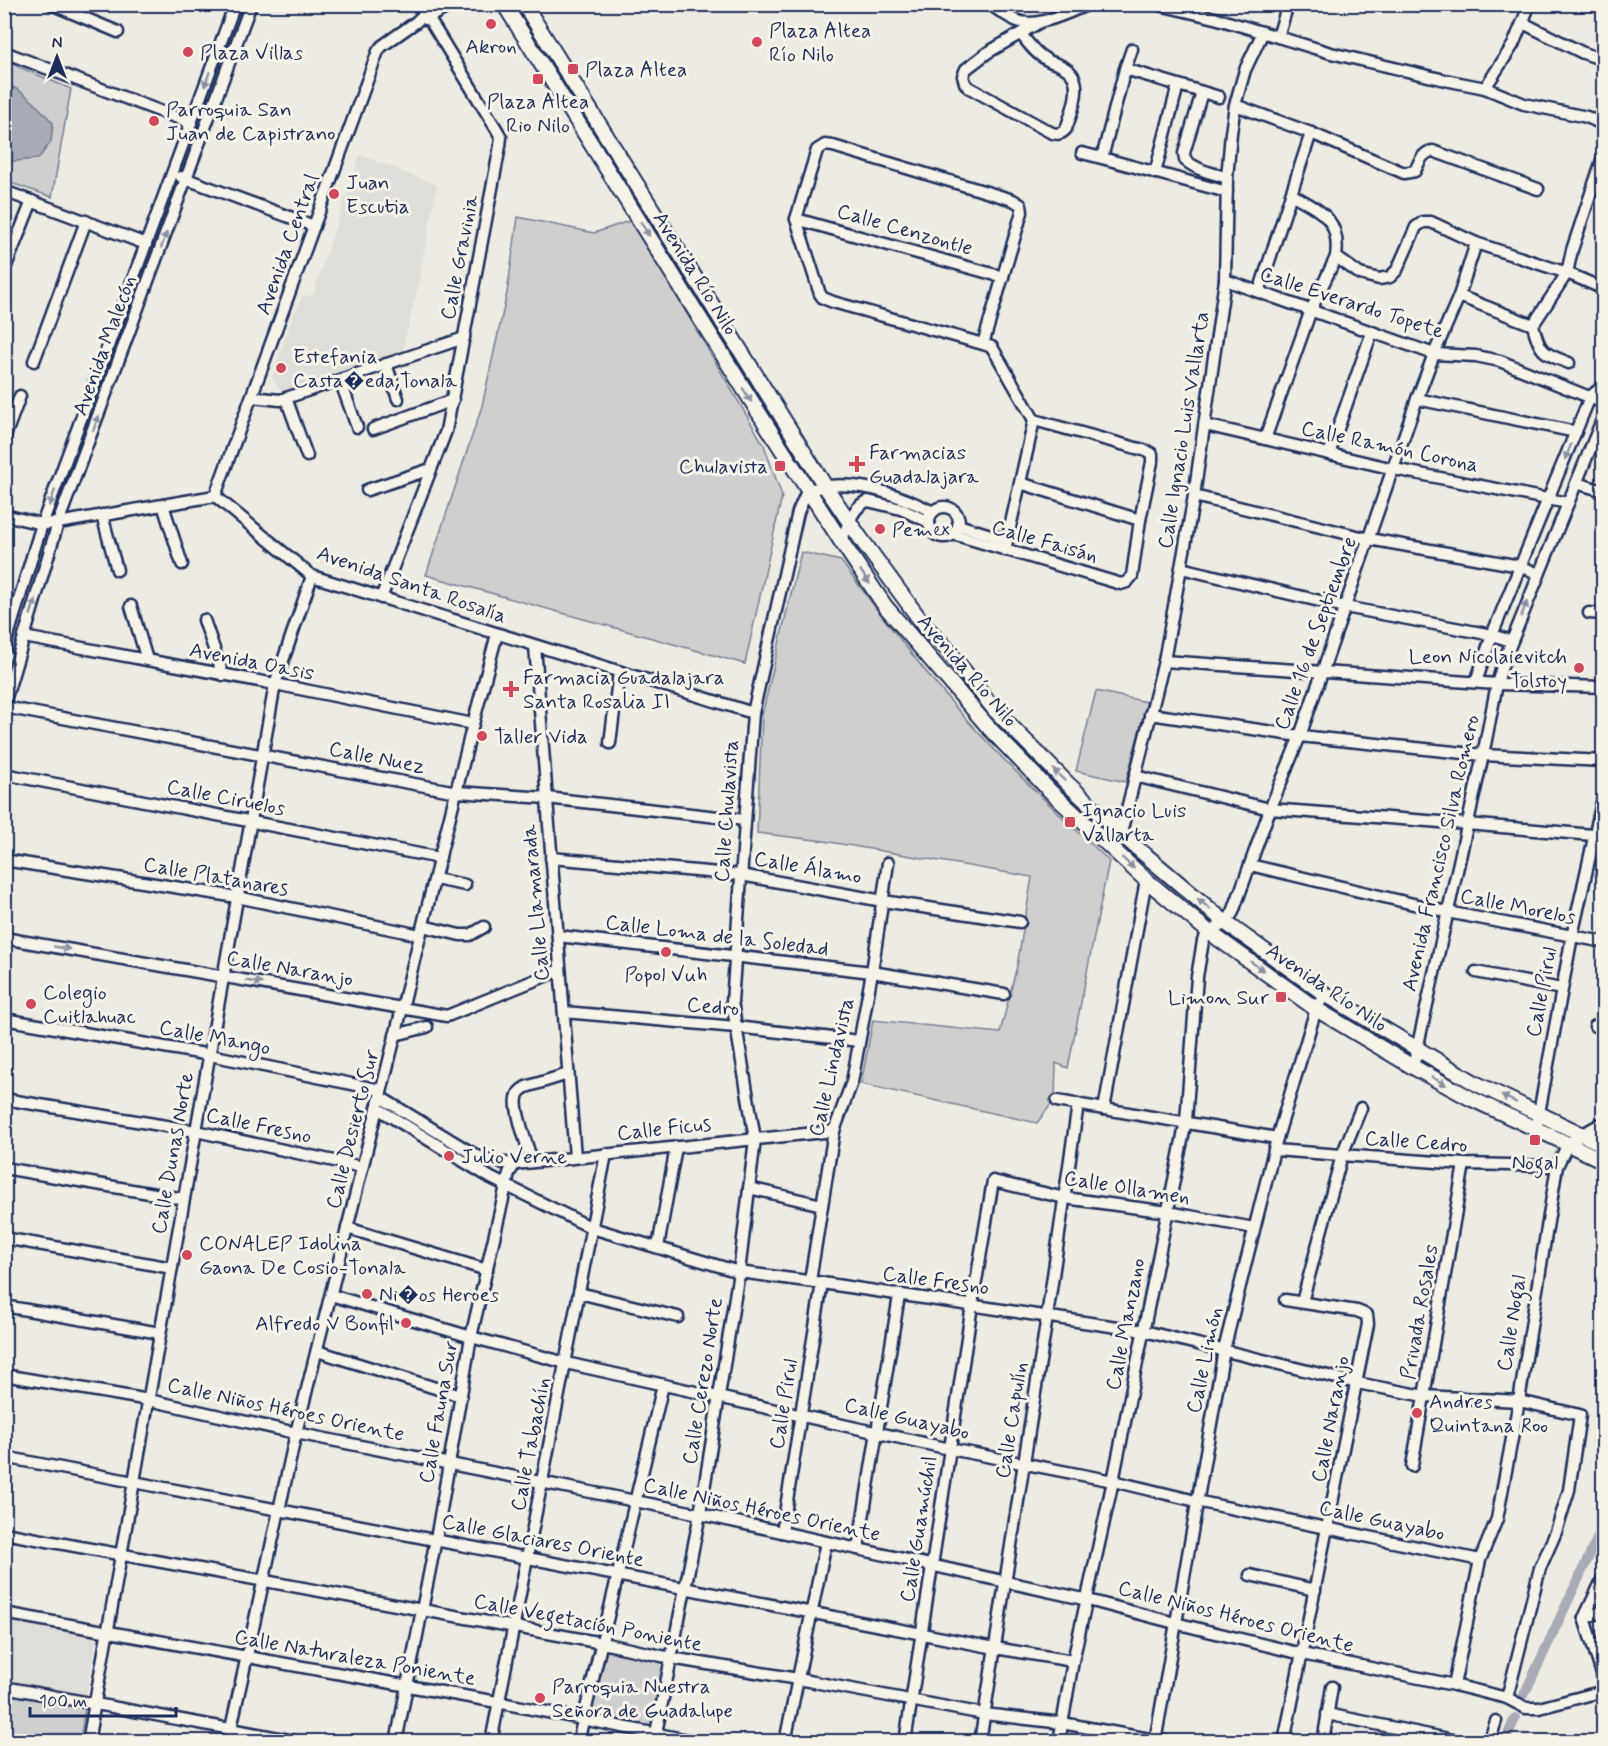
<svg xmlns="http://www.w3.org/2000/svg" width="1608" height="1746" viewBox="0 0 1608 1746" font-family="Mynerve,sans-serif">
  <style>
    .built { fill: #deddd8 }
    .green { fill: #cfcfcf; stroke: #757f96; stroke-width: 1.5 }
    .water { fill: #a6abb5; stroke: #6e7992; stroke-width: 1.5 }
    .lines { fill: none; stroke-linecap: round; stroke-linejoin: round }
    .canal { stroke: #a6abb5; stroke-width: 10 }
    .minor-casing { stroke: #1b2f5e; stroke-width: 15 }
    .major-casing { stroke: #1b2f5e; stroke-width: 18 }
    .minor { stroke: #f7f3e8; stroke-width: 10 }
    .major { stroke: #f7f3e8; stroke-width: 14 }
    .oneway { fill: #8991a3 }
    .poi-dot { fill: #d1495b; stroke: #f7f3e8; stroke-width: 2 }
    .labels { text-anchor: middle; stroke-width: 6; stroke-linejoin: round; paint-order: stroke }
    .poi-label { font-size: 21px; fill: #1b2f5e; stroke: #f7f3e8; text-anchor: start }
    .street-label { font-size: 21px; fill: #1b2f5e; stroke: #f7f3e8 }
  </style>
  <rect width="100%" height="100%" fill="#eeebe2"/>
  <filter id="ink" filterUnits="userSpaceOnUse"><feTurbulence type="fractalNoise" baseFrequency=".0167" numOctaves="2"/><feDisplacementMap in="SourceGraphic" scale="12" xChannelSelector="R" yChannelSelector="G"/><feConvolveMatrix kernelMatrix="1 2 1 2 8 2 1 2 1" color-interpolation-filters="sRGB"/></filter>
  <g filter="url(#ink)">
    <!-- built -->
    <g class="built">
      <polygon points="360,155 437,185 417,290 402,352 283,393 272,378 292,318 304,295 312,297"/>
      <polygon points="5,1621 97,1638 86,1696 5,1681"/>
    </g>
    <!-- green -->
    <g class="green">
      <polygon points="5,61 71,89 52,197 5,181"/>
      <polygon points="518,217 594,233 632,220 764,445 782,496 745,664 426,575 482,406 507,293"/>
      <path d="M801,552L841,561C881,616 922,669 966,719C1011,769 1060,815 1109,861L1068,1068L1056,1063L1055,1099L1037,1123L861,1084L873,1020L1000,1033L1017,966L1032,877L824,841L757,833L762,715Z"/>
      <polygon points="1096,691 1147,702 1126,782 1076,771"/>
      <polygon points="594,1644 667,1659 652,1729 579,1714"/>
      <polygon points="5,1693 85,1708 80,1741 5,1741"/>
    </g>
    <!-- water -->
    <path class="water" d="M4,84C25,89 39,108 53,123L51,142L38,159L5,162Z"/>
    <g class="lines">
      <!-- canal -->
      <g class="canal">
        <polyline points="1524,1695 1604,1524"/>
        <polyline points="1505,1742 1515,1718"/>
      </g>
      <defs>
        <g id="minor">
          <polyline points="51,4 118,32"/>
          <path d="M990,4C998,10 1006,16 1015,20C1035,30 1069,12 1089,4"/>
          <polyline points="1155,4 1215,18 1331,53 1445,80 1485,88 1524,104 1587,117 1604,125"/>
          <polyline points="425,19 454,4"/>
          <polyline points="1523,23 1583,53 1604,60"/>
          <path d="M1021,34C1028,43 1034,52 1044,58C1050,63 1058,63 1065,68C1086,80 1072,111 1066,129C1062,134 1056,135 1050,132L968,87L965,83L963,76L966,69L987,53L1040,22"/>
          <polyline points="1278,37 1288,4"/>
          <polyline points="1132,49 1125,69 1219,97"/>
          <polyline points="4,52 191,123"/>
          <polyline points="1485,88 1513,45 1530,4"/>
          <path d="M1202,92L1184,153L1185,160C1196,170 1213,173 1227,178"/>
          <path d="M1235,105L1311,133L1404,173L1415,171C1419,163 1422,152 1433,151L1538,189"/>
          <polyline points="1082,153 1102,158 1125,69"/>
          <polyline points="1102,158 1227,192"/>
          <polyline points="1155,173 1178,85"/>
          <polyline points="181,177 314,226"/>
          <polyline points="4,191 146,244"/>
          <polyline points="796,219 1003,277"/>
          <polyline points="1336,257 1360,274 1379,279 1390,277 1397,270 1416,227 1423,222 1431,222 1476,243 1567,273 1604,289"/>
          <polyline points="4,271 32,201"/>
          <polyline points="1225,280 1434,354 1476,356 1500,361 1604,403"/>
          <polyline points="1259,292 1311,133"/>
          <polyline points="1459,296 1533,325"/>
          <polyline points="983,344 1022,212 1021,205 1013,200 833,146 825,145 817,150 796,219 820,294 823,298 833,302 983,344 992,347 1034,420 1005,550"/>
          <polyline points="34,361 86,221"/>
          <path d="M1569,363C1543,353 1540,353 1533,325L1567,273L1572,250L1604,154"/>
          <polyline points="386,364 398,399"/>
          <polyline points="340,380 357,427"/>
          <polyline points="252,397 280,400 464,338"/>
          <polyline points="286,398 307,456"/>
          <polyline points="1417,399 1576,432"/>
          <polyline points="1205,425 1394,469 1568,503"/>
          <polyline points="373,429 453,400"/>
          <polyline points="4,439 20,396"/>
          <path d="M1265,439L1311,310L1336,257C1341,219 1321,211 1291,194"/>
          <polyline points="1329,454 1372,332"/>
          <polyline points="1020,483 1140,520"/>
          <polyline points="1576,483 1604,491"/>
          <polyline points="367,490 431,469"/>
          <polyline points="215,496 378,51 382,46 416,22 434,4"/>
          <polyline points="1194,496 1369,539 1520,566 1539,574"/>
          <polyline points="163,505 182,564"/>
          <circle cx="944" cy="522" r="15"/>
          <polyline points="4,515 42,524 58,523 215,496 312,576 753,713"/>
          <polyline points="102,515 117,570"/>
          <polyline points="958,525 1007,540"/>
          <polyline points="953,534 1121,584 1127,582 1132,576 1140,520 1152,462 1152,454 1147,451 1034,420"/>
          <path d="M841,541C848,527 852,506 868,501L901,509L929,522"/>
          <polyline points="1181,568 1345,607 1492,635 1511,641"/>
          <polyline points="381,598 446,431 500,146 501,137 497,130 420,4"/>
          <polyline points="131,606 147,660"/>
          <polyline points="1589,613 1604,614"/>
          <polyline points="204,620 223,675"/>
          <polyline points="24,637 275,684 473,724"/>
          <polyline points="535,646 575,1157"/>
          <polyline points="4,649 42,524 235,4"/>
          <polyline points="1164,661 1497,684 1604,687"/>
          <polyline points="1476,682 1492,635 1590,397 1604,385"/>
          <polyline points="4,704 58,523 251,4"/>
          <polyline points="4,707 457,792 547,798 745,820"/>
          <polyline points="1150,714 1300,736 1483,755 1604,761"/>
          <polyline points="610,743 619,672"/>
          <polyline points="4,774 440,858"/>
          <polyline points="1135,776 1270,809 1467,824 1604,836"/>
          <polyline points="1121,833 1164,661 1194,496 1225,280 1227,178 1231,133 1235,105 1245,70 1263,32"/>
          <polyline points="551,858 741,875 883,901 1020,922"/>
          <polyline points="4,860 237,897 420,935"/>
          <polyline points="1250,865 1447,912 1604,942"/>
          <polyline points="435,879 465,885"/>
          <polyline points="423,926 460,935 470,935 484,927"/>
          <polyline points="558,936 872,972 1004,994"/>
          <polyline points="4,938 447,1016 560,970"/>
          <polyline points="1476,972 1561,989"/>
          <polyline points="564,1012 736,1027 859,1041"/>
          <polyline points="4,1019 210,1055 381,1090"/>
          <polyline points="1595,1026 1604,1027"/>
          <polyline points="395,1035 427,1027"/>
          <polyline points="1413,1067 1483,755 1497,684 1503,663 1604,415"/>
          <path d="M380,1097L477,1156C490,1161 501,1163 515,1164L834,1131"/>
          <polyline points="4,1099 196,1131 362,1167"/>
          <polyline points="1057,1101 1277,1138"/>
          <polyline points="377,1108 491,1178 592,1228 739,1272 822,1283 1144,1331 1357,1383 1424,1396 1519,1401 1580,1415 1569,1490 1556,1532 1540,1568 1507,1698"/>
          <polyline points="1104,1109 1146,880"/>
          <polyline points="1536,1129 1572,936 1604,793"/>
          <polyline points="1274,1150 1464,1164 1557,1166"/>
          <path d="M532,1161C528,1148 514,1110 517,1098C518,1092 521,1090 526,1087L568,1074"/>
          <polyline points="4,1168 184,1199"/>
          <polyline points="749,1188 822,1205"/>
          <polyline points="347,1228 487,1270"/>
          <polyline points="4,1238 172,1268"/>
          <polyline points="658,1247 676,1147"/>
          <polyline points="810,1281 834,1131 852,1082 872,972 888,863"/>
          <polyline points="579,1293 678,1317"/>
          <polyline points="331,1295 471,1337 566,1363 950,1449 1113,1481 1196,1501 1480,1560"/>
          <polyline points="1302,1302 1342,1155 1361,1108"/>
          <polyline points="4,1306 160,1333"/>
          <polyline points="317,1351 461,1396"/>
          <polyline points="4,1375 149,1400 296,1433 700,1514 1088,1600 1175,1623 1302,1654 1454,1685 1507,1698 1526,1708 1539,1708 1604,1691"/>
          <polyline points="4,1457 995,1648 1073,1661"/>
          <polyline points="1412,1466 1464,1164"/>
          <polyline points="782,1532 822,1283"/>
          <polyline points="4,1533 602,1643 671,1658 798,1679 984,1714 1062,1723 1166,1742"/>
          <polyline points="858,1549 899,1296"/>
          <polyline points="1250,1575 1315,1590"/>
          <polyline points="4,1613 497,1702 698,1742"/>
          <polyline points="1584,1618 1604,1680"/>
          <polyline points="1584,1618 1604,1576"/>
          <polyline points="1584,1618 1604,1611"/>
          <polyline points="1454,1685 1480,1560 1497,1519 1519,1401 1557,1166 1568,1144 1581,1135 1604,1122"/>
          <polyline points="4,1687 301,1742"/>
          <polyline points="1327,1714 1463,1742"/>
          <path d="M656,1733L700,1514L739,1272L755,1139L732,1002L753,713L798,512L807,491C848,476 896,493 933,512"/>
          <polyline points="88,1742 275,684 312,576"/>
          <polyline points="228,1742 296,1433 473,724 497,634"/>
          <polyline points="396,1742 436,1539 471,1337 506,1186 509,1173 515,1164"/>
          <polyline points="491,1742 606,1154"/>
          <polyline points="578,1742 663,1385"/>
          <polyline points="785,1742 826,1542"/>
          <polyline points="905,1742 972,1305 993,1181 1065,1198 1168,1212 1254,1228"/>
          <polyline points="980,1742 1047,1317 1078,1104"/>
          <polyline points="1059,1742 1073,1661 1113,1481 1186,1121 1197,977 1203,941 1209,932 1226,923 1233,912 1270,809 1300,736 1417,399 1434,354 1459,296 1476,243"/>
          <polyline points="1155,1742 1224,1350 1277,1138 1316,1009 1325,994"/>
          <polyline points="1284,1742 1368,1324 1367,1315 1357,1311 1285,1300"/>
          <polyline points="1323,1742 1332,1687"/>
          <polyline points="1489,1742 1496,1721"/>
        </g>
        <g id="major">
          <polyline points="504,4 779,445 841,541 885,606 990,729 1053,794 1146,880 1209,932 1316,1009 1413,1067 1470,1098 1604,1161"/>
          <polyline points="524,4 825,486 861,539 924,625 946,648 994,709 1068,784 1137,848 1226,923 1325,994 1475,1083 1604,1145"/>
        </g>
      </defs>
      <!-- minor casing -->
      <use href="#minor" class="minor-casing"/>
      <!-- major casing -->
      <use href="#major" class="major-casing"/>
      <!-- minor -->
      <use href="#minor" class="minor"/>
      <!-- major -->
      <use href="#major" class="major"/>
    </g>
    <!-- one-way arrows -->
    <defs><path id="oneway-solid" d="M-6-.8H1V-3.2L6.5 0L1 3.2V.8H-6Z" transform="scale(1.5)"/></defs>
    <g class="oneway">
      <use href="#oneway-solid" transform="translate(207 79) rotate(110)"/>
      <use href="#oneway-solid" transform="translate(645 229) rotate(58)"/>
      <use href="#oneway-solid" transform="translate(164 240) rotate(-70)"/>
      <use href="#oneway-solid" transform="translate(747 395) rotate(58)"/>
      <use href="#oneway-solid" transform="translate(96 423) rotate(-70)"/>
      <use href="#oneway-solid" transform="translate(1568 452) rotate(112)"/>
      <use href="#oneway-solid" transform="translate(52 498) rotate(110)"/>
      <use href="#oneway-solid" transform="translate(865 577) rotate(56)"/>
      <use href="#oneway-solid" transform="translate(33 607) rotate(-73)"/>
      <use href="#oneway-solid" transform="translate(1524 609) rotate(-68)"/>
      <use href="#oneway-solid" transform="translate(1059 775) rotate(-134)"/>
      <use href="#oneway-solid" transform="translate(1128 863) rotate(43)"/>
      <use href="#oneway-solid" transform="translate(1204 904) rotate(-140)"/>
      <use href="#oneway-solid" transform="translate(62 948) rotate(10)"/>
      <use href="#oneway-solid" transform="translate(1257 966) rotate(36)"/>
      <use href="#oneway-solid" transform="translate(254 982) rotate(10)"/>
      <use href="#oneway-solid" transform="translate(1439 1081) rotate(29)"/>
      <use href="#oneway-solid" transform="translate(1509 1099) rotate(-155)"/>
    </g>
  </g>
  <!-- markers -->
  <g class="poi-dot">
    <circle cx="491" cy="24" r="6"/>
    <circle cx="757" cy="42" r="6"/>
    <circle cx="188" cy="52" r="6"/>
    <rect x="567" y="63" width="12" height="12" rx="3"/>
    <rect x="532" y="73" width="12" height="12" rx="3"/>
    <circle cx="154" cy="121" r="6"/>
    <circle cx="334" cy="194" r="6"/>
    <circle cx="281" cy="368" r="6"/>
    <path d="M854 455h6v6h6v6h-6v6h-6v-6h-6v-6h6z"/>
    <rect x="774" y="460" width="12" height="12" rx="3"/>
    <circle cx="880" cy="529" r="6"/>
    <circle cx="1579" cy="668" r="6"/>
    <path d="M508 680h6v6h6v6h-6v6h-6v-6h-6v-6h6z"/>
    <circle cx="482" cy="736" r="6"/>
    <rect x="1064" y="816" width="12" height="12" rx="3"/>
    <circle cx="666" cy="952" r="6"/>
    <rect x="1275" y="991" width="12" height="12" rx="3"/>
    <circle cx="31" cy="1004" r="6"/>
    <rect x="1529" y="1134" width="12" height="12" rx="3"/>
    <circle cx="449" cy="1156" r="6"/>
    <circle cx="187" cy="1255" r="6"/>
    <circle cx="367" cy="1294" r="6"/>
    <circle cx="406" cy="1323" r="6"/>
    <circle cx="1417" cy="1413" r="6"/>
    <circle cx="540" cy="1698" r="6"/>
  </g>
  <g class="labels">
    <!-- poi labels -->
    <g class="poi-label">
      <text x="769" y="37">Plaza Altea<tspan x="769" dy="24">Río Nilo</tspan></text>
      <text x="491" y="53" text-anchor="middle">Akron</text>
      <text x="200" y="59">Plaza Villas</text>
      <text x="585" y="76">Plaza Altea</text>
      <text x="538" y="108" text-anchor="middle">Plaza Altea<tspan x="538" dy="24">Rio Nilo</tspan></text>
      <text x="166" y="116">Parroquia San<tspan x="166" dy="24">Juan de Capistrano</tspan></text>
      <text x="346" y="189">Juan<tspan x="346" dy="24">Escutia</tspan></text>
      <text x="293" y="363">Estefania<tspan x="293" dy="24">Casta�eda;Tonala</tspan></text>
      <text x="869" y="459">Farmacias<tspan x="869" dy="24">Guadalajara</tspan></text>
      <text x="768" y="473" text-anchor="end">Chulavista</text>
      <text x="892" y="536">Pemex</text>
      <text x="1567" y="663" text-anchor="end">Leon Nicolaievitch<tspan x="1567" dy="24">Tolstoy</tspan></text>
      <text x="523" y="684">Farmacia Guadalajara<tspan x="523" dy="24">Santa Rosalia II</tspan></text>
      <text x="494" y="743">Taller Vida</text>
      <text x="1082" y="817">Ignacio Luis<tspan x="1082" dy="24">Vallarta</tspan></text>
      <text x="666" y="981" text-anchor="middle">Popol Vuh</text>
      <text x="43" y="999">Colegio<tspan x="43" dy="24">Cuitlahuac</tspan></text>
      <text x="1269" y="1004" text-anchor="end">Limon Sur</text>
      <text x="461" y="1163">Julio Verne</text>
      <text x="1535" y="1169" text-anchor="middle">Nogal</text>
      <text x="199" y="1250">CONALEP Idolina<tspan x="199" dy="24">Gaona De Cosio-Tonala</tspan></text>
      <text x="379" y="1301">Ni�os Heroes</text>
      <text x="394" y="1330" text-anchor="end">Alfredo V Bonfil</text>
      <text x="1429" y="1408">Andres<tspan x="1429" dy="24">Quintana Roo</tspan></text>
      <text x="552" y="1693">Parroquia Nuestra<tspan x="552" dy="24">Señora de Guadalupe</tspan></text>
    </g>
    <!-- street labels -->
    <g class="street-label">
      <text transform="translate(905 229) rotate(16)" y="7">Calle Cenzontle</text>
      <text transform="translate(287 244) rotate(-70)" y="7">Avenida Central</text>
      <text transform="translate(459 257) rotate(-79)" y="7">Calle Gravinia</text>
      <text transform="translate(696 273) rotate(58)" y="7">Avenida Río Nilo</text>
      <text transform="translate(1352 302) rotate(18)" y="7">Calle Everardo Topete</text>
      <text transform="translate(104 345) rotate(-70)" y="7">Avenida Malecón</text>
      <text transform="translate(1183 430) rotate(-81)" y="7">Calle Ignacio Luis Vallarta</text>
      <text transform="translate(1390 446) rotate(12)" y="7">Calle Ramón Corona</text>
      <text transform="translate(1045 541) rotate(16)" y="7">Calle Faisán</text>
      <text transform="translate(412 584) rotate(19)" y="7">Avenida Santa Rosalía</text>
      <text transform="translate(1315 633) rotate(-70)" y="7">Calle 16 de Septiembre</text>
      <text transform="translate(252 661) rotate(11)" y="7">Avenida Oasis</text>
      <text transform="translate(968 670) rotate(49)" y="7">Avenida Río Nilo</text>
      <text transform="translate(377 757) rotate(11)" y="7">Calle Nuez</text>
      <text transform="translate(226 797) rotate(11)" y="7">Calle Ciruelos</text>
      <text transform="translate(726 811) rotate(-86)" y="7">Calle Chulavista</text>
      <text transform="translate(1440 853) rotate(-77)" y="7">Avenida Francisco Silva Romero</text>
      <text transform="translate(808 867) rotate(10)" y="7">Calle Álamo</text>
      <text transform="translate(216 876) rotate(10)" y="7">Calle Platanares</text>
      <text transform="translate(535 903) rotate(-95)" y="7">Calle Llamarada</text>
      <text transform="translate(1518 906) rotate(11)" y="7">Calle Morelos</text>
      <text transform="translate(717 935) rotate(7)" y="7">Calle Loma de la Soledad</text>
      <text transform="translate(290 968) rotate(10)" y="7">Calle Naranjo</text>
      <text transform="translate(1327 987) rotate(34)" y="7">Avenida Río Nilo</text>
      <text transform="translate(1541 992) rotate(-79)" y="7">Calle Pirul</text>
      <text transform="translate(713 1006) rotate(5)" y="7">Cedro</text>
      <text transform="translate(215 1037) rotate(11)" y="7">Calle Mango</text>
      <text transform="translate(831 1067) rotate(-77)" y="7">Calle Lindavista</text>
      <text transform="translate(259 1125) rotate(12)" y="7">Calle Fresno</text>
      <text transform="translate(664 1128) rotate(-6)" y="7">Calle Ficus</text>
      <text transform="translate(352 1129) rotate(-76)" y="7">Calle Desierto Sur</text>
      <text transform="translate(1416 1141) rotate(4)" y="7">Calle Cedro</text>
      <text transform="translate(172 1153) rotate(-80)" y="7">Calle Dunas Norte</text>
      <text transform="translate(1127 1187) rotate(9)" y="7">Calle Ollamen</text>
      <text transform="translate(936 1280) rotate(8)" y="7">Calle Fresno</text>
      <text transform="translate(1419 1312) rotate(-80)" y="7">Privada Rosales</text>
      <text transform="translate(1511 1323) rotate(-81)" y="7">Calle Nogal</text>
      <text transform="translate(1125 1324) rotate(-79)" y="7">Calle Manzano</text>
      <text transform="translate(1204 1360) rotate(-78)" y="7">Calle Limón</text>
      <text transform="translate(702 1381) rotate(-81)" y="7">Calle Cerezo Norte</text>
      <text transform="translate(783 1404) rotate(-81)" y="7">Calle Pirul</text>
      <text transform="translate(286 1409) rotate(12)" y="7">Calle Niños Héroes Oriente</text>
      <text transform="translate(438 1412) rotate(-80)" y="7">Calle Fauna Sur</text>
      <text transform="translate(907 1418) rotate(13)" y="7">Calle Guayabo</text>
      <text transform="translate(1330 1419) rotate(-79)" y="7">Calle Naranjo</text>
      <text transform="translate(1011 1420) rotate(-81)" y="7">Calle Capulín</text>
      <text transform="translate(530 1444) rotate(-79)" y="7">Calle Tabachín</text>
      <text transform="translate(762 1509) rotate(12)" y="7">Calle Niños Héroes Oriente</text>
      <text transform="translate(1382 1520) rotate(12)" y="7">Calle Guayabo</text>
      <text transform="translate(918 1529) rotate(-81)" y="7">Calle Guamúchil</text>
      <text transform="translate(543 1540) rotate(11)" y="7">Calle Glaciares Oriente</text>
      <text transform="translate(1236 1616) rotate(14)" y="7">Calle Niños Héroes Oriente</text>
      <text transform="translate(588 1622) rotate(11)" y="7">Calle Vegetación Poniente</text>
      <text transform="translate(355 1657) rotate(10)" y="7">Calle Naturaleza Poniente</text>
    </g>
  </g>
  <!-- margin -->
  <rect width="1608" height="1746" fill="none" stroke="#f7f3e8" stroke-width="24"/>
  <rect x="12" y="12" width="1584" height="1722" fill="none" stroke="#1b2f5e" stroke-width="2" filter="url(#ink)"/>
  <!-- north arrow -->
  <g transform="translate(57 57)" stroke="#f7f3e8" stroke-width="4.5" paint-order="stroke">
  <path d="M0-4.5L10 22L0 15L-10 22Z" fill="#1b2f5e"/>
  <text y="-9" font-size="16" font-weight="bold" text-anchor="middle" fill="#1b2f5e">N</text>
  </g>
  <!-- scale -->
  <path d="M30 1707v9h146v-9" fill="none" stroke="#1b2f5e" stroke-width="3"/>
  <text x="39" y="1707" font-size="18" fill="#1b2f5e" stroke="#f7f3e8" stroke-width="4.5" paint-order="stroke">100 m</text>
</svg>
